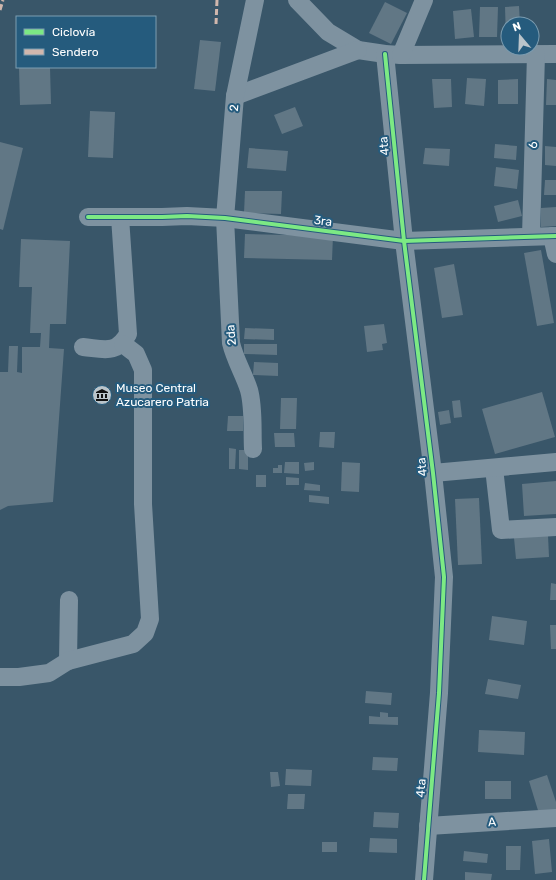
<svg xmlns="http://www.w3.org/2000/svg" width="556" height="880" viewBox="0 0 556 880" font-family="Rubik,sans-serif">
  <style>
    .building { fill: #617785 }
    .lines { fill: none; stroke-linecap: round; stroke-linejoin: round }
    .minor { stroke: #7e92a0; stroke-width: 18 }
    .quiet { stroke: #d1b7ad; stroke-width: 3; stroke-dasharray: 6 3; stroke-linecap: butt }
    .cycleway-casing { stroke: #255b7d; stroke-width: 6 }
    .cycleway { stroke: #7ce984; stroke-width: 4 }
    .labels { text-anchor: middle; stroke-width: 4; stroke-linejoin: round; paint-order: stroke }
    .street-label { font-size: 12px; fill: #fff; stroke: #255b7d }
    .poi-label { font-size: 12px; fill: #fff; stroke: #255b7d; text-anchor: start }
  </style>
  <rect width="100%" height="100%" fill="#395669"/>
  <!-- building -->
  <g class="building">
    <polygon points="385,2 407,13 391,44 369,33"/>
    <polygon points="519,6 520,24 508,24 508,39 506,39 505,7"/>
    <polygon points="480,7 498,7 497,37 479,37"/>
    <polygon points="471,9 474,37 455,39 453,11"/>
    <polygon points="200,40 221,42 215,91 194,89"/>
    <polygon points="19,67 50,67 51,104 20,105"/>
    <polygon points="467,78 486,79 484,106 465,104"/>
    <polygon points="432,79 451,79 452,107 434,108"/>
    <polygon points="518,79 518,104 498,104 498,80"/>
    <polygon points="547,79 556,80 556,105 546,105"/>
    <polygon points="295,107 303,126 282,134 274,115"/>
    <polygon points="90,111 115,112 113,158 88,157"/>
    <polygon points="0,142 23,148 3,230 0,229"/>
    <polygon points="495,144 517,146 516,160 494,158"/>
    <polygon points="545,146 556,147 556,166 545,165"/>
    <polygon points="249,148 288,151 286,171 247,168"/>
    <polygon points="425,148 450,149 449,166 423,164"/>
    <polygon points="496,167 519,170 517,189 494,186"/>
    <polygon points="545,180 556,180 556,195 544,195"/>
    <polygon points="245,191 282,191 281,214 244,213"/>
    <polygon points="518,200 522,216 498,222 494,206"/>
    <polygon points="556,207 556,226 541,227 541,208"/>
    <polygon points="245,234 333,236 332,260 244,258"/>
    <polygon points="21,239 70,241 66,324 50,324 49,348 64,349 53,502 8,506 0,510 0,372 8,372 9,346 18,346 17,372 22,373 22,347 40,347 41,333 30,333 32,287 19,287"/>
    <polygon points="541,250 554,323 537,326 524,253"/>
    <polygon points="454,264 463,315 442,318 434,268"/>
    <polygon points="384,324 387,343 382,344 383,350 367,352 364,326"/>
    <polygon points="245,328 274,329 274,340 244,339"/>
    <polygon points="244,344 277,344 277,355 244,354"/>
    <polygon points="254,362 278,363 278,376 253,375"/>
    <polygon points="542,392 555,437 495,454 482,409"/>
    <polygon points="281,398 297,398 296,429 280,429"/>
    <polygon points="460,400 462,417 454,418 452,401"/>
    <polygon points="449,410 451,423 440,425 438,412"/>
    <polygon points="228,416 243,416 243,431 227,431"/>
    <polygon points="320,432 335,432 334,448 319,447"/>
    <polygon points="274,433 294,433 295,447 275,447"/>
    <polygon points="229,448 236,449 235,469 229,469"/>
    <polygon points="239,450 248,450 248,470 239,469"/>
    <polygon points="285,462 299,462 299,474 284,473"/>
    <polygon points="314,462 314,470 305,471 304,463"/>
    <polygon points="342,462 360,463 359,492 341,491"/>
    <polygon points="278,465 282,465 282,473 273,473 273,468 278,468"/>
    <rect x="256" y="475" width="10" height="12"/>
    <polygon points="286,477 299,478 299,485 286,485"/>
    <polygon points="556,481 556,514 524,516 522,484"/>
    <polygon points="305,483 320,485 320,491 304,490"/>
    <polygon points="309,495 329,497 329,504 309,502"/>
    <polygon points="479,498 482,564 458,565 455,499"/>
    <polygon points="548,535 549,557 516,559 514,538"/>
    <polygon points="551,583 556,584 556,600 550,600"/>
    <polygon points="492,616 527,621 524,645 489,640"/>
    <polygon points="550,625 556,625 556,649 551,649"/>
    <polygon points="488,679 521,685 518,699 485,694"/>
    <polygon points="366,691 392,693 391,705 365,703"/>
    <polygon points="380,712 388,713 388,717 398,717 398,725 369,724 369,716 380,717"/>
    <polygon points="479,730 525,732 524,755 478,752"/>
    <polygon points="373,757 398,758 397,771 372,770"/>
    <polygon points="286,769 312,770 311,786 285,785"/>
    <polygon points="270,772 278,772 280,786 271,787"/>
    <polygon points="547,775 556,802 556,812 540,817 529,781"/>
    <rect x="485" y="781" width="26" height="18"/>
    <polygon points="288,794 305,794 304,809 287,809"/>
    <polygon points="374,812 399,813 398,828 373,827"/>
    <polygon points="370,838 397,839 397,853 369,852"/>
    <polygon points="549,839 552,872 535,874 532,841"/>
    <rect x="322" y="842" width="15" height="10"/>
    <polygon points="506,846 521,846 520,870 506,870"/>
    <polygon points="464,851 488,854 487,863 463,861"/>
    <polygon points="465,872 492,874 491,880 465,880"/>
  </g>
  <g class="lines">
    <!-- minor -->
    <g class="minor">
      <polyline points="297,0 328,32 358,50 385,54 401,55 556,54"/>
      <polyline points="385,54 404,241 433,473 444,577 439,693 424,880"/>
      <polyline points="401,55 424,0"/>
      <polyline points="235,96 358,50"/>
      <polyline points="88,217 162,217 187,216 225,218 404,241 556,236"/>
      <polyline points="531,236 536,54"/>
      <polyline points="552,236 556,254"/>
      <path d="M83,347C104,349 116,355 128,334L120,217"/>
      <path d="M253,449C252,430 254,408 249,390C244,374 235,360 231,343L225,218L235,96L255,0"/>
      <polyline points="494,468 501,530 556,527"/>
      <polyline points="433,473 556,462"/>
      <polyline points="68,661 69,600"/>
      <polyline points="0,677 19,677 49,673 68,661 133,644 145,633 150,619 143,504 143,370 136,354 123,344"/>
      <polyline points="428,826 556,818"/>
    </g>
    <!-- quiet -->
    <g class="quiet">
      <polyline points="0,10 3,0"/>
      <polyline points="216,24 217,0"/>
    </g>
    <defs>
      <g id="cycleway">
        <polyline points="385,54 404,241 433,473 444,577 439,693 424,880"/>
        <polyline points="88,217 162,217 187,216 225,218 404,241 556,236"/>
      </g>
    </defs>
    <!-- cycleway casing -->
    <use href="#cycleway" class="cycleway-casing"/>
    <!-- cycleway -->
    <use href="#cycleway" class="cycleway"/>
  </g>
  <!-- icons -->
  <defs>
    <symbol id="museum-disc" viewBox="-11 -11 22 22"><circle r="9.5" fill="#bac4ca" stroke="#255b7d"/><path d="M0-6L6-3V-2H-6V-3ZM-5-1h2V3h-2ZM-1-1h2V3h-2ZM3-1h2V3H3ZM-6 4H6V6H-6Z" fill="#111"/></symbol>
  </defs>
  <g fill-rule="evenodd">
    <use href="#museum-disc" x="91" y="384" width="22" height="22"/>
  </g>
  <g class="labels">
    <!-- street labels -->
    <g class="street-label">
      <text transform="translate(234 108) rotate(-85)" y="4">2</text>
      <text transform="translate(533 145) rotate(-89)" y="4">6</text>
      <text transform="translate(384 146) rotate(-96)" y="4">4ta</text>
      <text transform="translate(323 221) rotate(7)" y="4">3ra</text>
      <text transform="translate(231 335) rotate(-95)" y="4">2da</text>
      <text transform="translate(422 467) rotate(-97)" y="4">4ta</text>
      <text transform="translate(421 788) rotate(-86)" y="4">4ta</text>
      <text transform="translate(492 822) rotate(-4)" y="4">A</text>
    </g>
    <!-- poi labels -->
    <g class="poi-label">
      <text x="116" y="392">Museo Central<tspan x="116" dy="14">Azucarero Patria</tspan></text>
    </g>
  </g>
  <!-- legend -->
  <rect x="16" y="16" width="140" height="52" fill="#255b7d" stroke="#7c9db1"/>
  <rect x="24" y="29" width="20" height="6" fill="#7ce984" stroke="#7c9db1"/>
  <text x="52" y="36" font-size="12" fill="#ffffff">Ciclovía</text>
  <rect x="24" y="49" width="20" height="6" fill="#d1b7ad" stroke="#7c9db1"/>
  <text x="52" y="56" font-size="12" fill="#ffffff">Sendero</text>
  <!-- north arrow -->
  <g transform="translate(520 36) rotate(341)"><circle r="19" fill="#255b7d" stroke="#7c9db1"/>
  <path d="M0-3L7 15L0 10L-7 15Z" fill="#bac4ca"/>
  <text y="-6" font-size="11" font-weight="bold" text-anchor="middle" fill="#ffffff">N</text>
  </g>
</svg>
